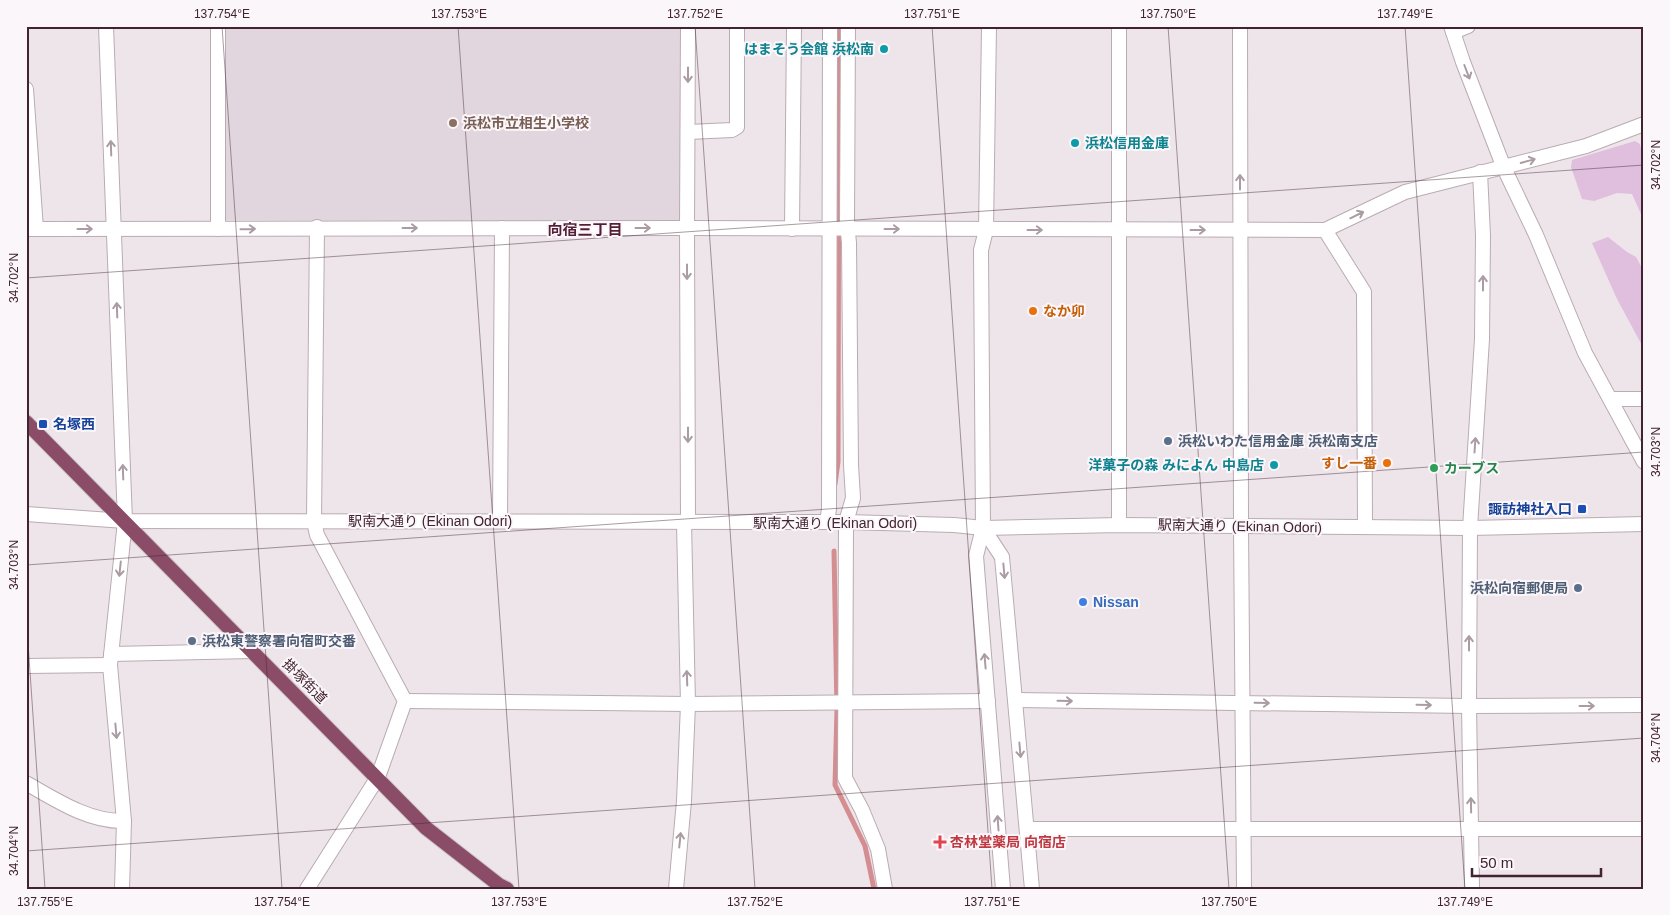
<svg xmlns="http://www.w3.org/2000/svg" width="1670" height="915" viewBox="0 0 1670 915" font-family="Helvetica,'Noto Sans JP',sans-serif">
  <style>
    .built { fill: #e2d6de }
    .green { fill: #e0bedd }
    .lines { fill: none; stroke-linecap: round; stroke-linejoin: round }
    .stream { stroke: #d48d90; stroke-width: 5 }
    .minor-casing { stroke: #baabb3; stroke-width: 16 }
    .tertiary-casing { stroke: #baabb3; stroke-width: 16 }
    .trunk-casing { stroke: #cac1c5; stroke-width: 16 }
    .minor { stroke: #fff; stroke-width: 14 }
    .tertiary { stroke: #fff; stroke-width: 14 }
    .trunk { stroke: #8a4c66; stroke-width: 14 }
    .oneway { stroke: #aa9ca2 }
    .ticks { fill: none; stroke: #412331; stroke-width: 1; stroke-opacity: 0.45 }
    .culture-dot { fill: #0f9aa8; stroke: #fbf6f9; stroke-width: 2 }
    .education-dot { fill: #8d6e63; stroke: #fbf6f9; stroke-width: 2 }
    .food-dot { fill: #e8710a; stroke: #fbf6f9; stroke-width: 2 }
    .transit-dot { fill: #1a4fb4; stroke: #fbf6f9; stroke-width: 2 }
    .service-dot { fill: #5c6f8a; stroke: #fbf6f9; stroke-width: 2 }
    .leisure-dot { fill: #2e9e5b; stroke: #fbf6f9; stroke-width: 2 }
    .shop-dot { fill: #3f7fe0; stroke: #fbf6f9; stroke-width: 2 }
    .health-dot { fill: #e0444e; stroke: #fbf6f9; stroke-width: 2 }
    .labels { text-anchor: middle; stroke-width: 4; stroke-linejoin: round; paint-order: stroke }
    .culture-label { font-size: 14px; font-weight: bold; fill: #0d838f; stroke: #fbf6f9; text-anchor: end }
    .education-label { font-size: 14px; font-weight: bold; fill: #785e54; stroke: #fbf6f9; text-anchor: start }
    .food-label { font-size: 14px; font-weight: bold; fill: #c56008; stroke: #fbf6f9; text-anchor: start }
    .transit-label { font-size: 14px; font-weight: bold; fill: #164399; stroke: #fbf6f9; text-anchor: start }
    .service-label { font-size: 14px; font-weight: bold; fill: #4e5e75; stroke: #fbf6f9; text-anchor: start }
    .leisure-label { font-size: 14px; font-weight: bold; fill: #27864d; stroke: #fbf6f9; text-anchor: start }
    .street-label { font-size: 14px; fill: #412331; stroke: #fbf6f9 }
    .shop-label { font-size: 14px; font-weight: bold; fill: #366cbe; stroke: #fbf6f9; text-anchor: start }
    .health-label { font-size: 14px; font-weight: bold; fill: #be3a42; stroke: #fbf6f9; text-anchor: start }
    .neighbourhood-label { font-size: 15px; font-weight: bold; fill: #541f36; stroke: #fbf6f9 }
    .neatline { fill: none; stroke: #412331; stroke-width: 2 }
    .ticks-label { font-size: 12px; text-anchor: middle; fill: #412331 }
  </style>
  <rect width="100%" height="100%" fill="#eee5eb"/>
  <!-- built -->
  <polygon class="built" points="225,26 680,26 681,222 224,220"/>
  <!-- green -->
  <g class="green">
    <polygon points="1635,141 1640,144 1644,163 1644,214 1641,214 1632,194 1617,193 1594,201 1582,199 1571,167 1572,160"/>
    <polygon points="1608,237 1627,252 1636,257 1643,270 1644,349 1617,299 1592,243"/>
  </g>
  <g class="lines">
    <!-- stream -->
    <g class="stream">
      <polyline points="835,484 838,462 839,26"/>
      <polyline points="834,551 837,710 835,785 865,846 874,889"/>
    </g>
    <defs>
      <g id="minor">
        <polyline points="106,26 125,521 110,665 124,821 122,889"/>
        <polyline points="218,26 218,229"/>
        <polyline points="848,26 847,222 849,243 851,465 853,498 846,522 845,778 862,810 878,849 885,889"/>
        <polyline points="1119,26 1119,525"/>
        <polyline points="1240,26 1241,527 1244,889"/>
        <polyline points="1451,26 1463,62 1504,168 1536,235 1585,353 1644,462"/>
        <polyline points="1453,32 1468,26"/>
        <polyline points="26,89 36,229"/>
        <polyline points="688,132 732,130 737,127 737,26"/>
        <polyline points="26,229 687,228 1325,230 1405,192 1586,146 1644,124"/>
        <polyline points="792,229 794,26"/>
        <polyline points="1325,230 1364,292 1365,527"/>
        <polyline points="1611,399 1644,399"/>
        <polyline points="500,521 502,228"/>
        <polyline points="827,522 829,509 830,26"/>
        <polyline points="688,523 687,228 688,26"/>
        <polyline points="111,654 252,651"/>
        <polyline points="26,666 110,665"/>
        <polyline points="1016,700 1469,706 1644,705"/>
        <polyline points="405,701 688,704 988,701"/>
        <path d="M26,783C56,800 89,822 124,821"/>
        <polyline points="1028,829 1644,829"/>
        <polyline points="307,889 378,777 405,701 317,535 314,521 317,227"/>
        <polyline points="676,889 684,801 688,704 684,523"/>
        <polyline points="1472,889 1469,706 1470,528 1482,339 1483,236 1480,172"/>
      </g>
      <g id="tertiary">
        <polyline points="989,26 986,230 981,250 983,528 976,556 1003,889"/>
        <polyline points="26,514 125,521 846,522 954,525 983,528 1119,525 1470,528 1644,524"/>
        <polyline points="983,528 1002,557 1032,889"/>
      </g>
      <polyline id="trunk" points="26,422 426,828 499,885 507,889"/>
    </defs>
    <!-- minor casing -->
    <use href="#minor" class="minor-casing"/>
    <!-- tertiary casing -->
    <use href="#tertiary" class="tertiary-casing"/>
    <!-- trunk casing -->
    <use href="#trunk" class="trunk-casing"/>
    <!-- minor -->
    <use href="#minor" class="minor"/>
    <!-- tertiary -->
    <use href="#tertiary" class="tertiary"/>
    <!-- trunk -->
    <use href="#trunk" class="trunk"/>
  </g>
  <!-- one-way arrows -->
  <defs><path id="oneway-shaft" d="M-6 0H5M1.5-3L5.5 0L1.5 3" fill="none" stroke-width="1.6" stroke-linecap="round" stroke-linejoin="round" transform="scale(1.25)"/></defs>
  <g class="oneway">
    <use href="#oneway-shaft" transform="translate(1467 72) rotate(69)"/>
    <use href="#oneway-shaft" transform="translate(688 75) rotate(90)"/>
    <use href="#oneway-shaft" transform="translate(111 148) rotate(-92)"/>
    <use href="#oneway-shaft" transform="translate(1528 161) rotate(-15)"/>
    <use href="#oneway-shaft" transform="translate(1240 182) rotate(-90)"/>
    <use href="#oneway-shaft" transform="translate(1357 215) rotate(-26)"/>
    <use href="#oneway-shaft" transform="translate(410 228)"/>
    <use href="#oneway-shaft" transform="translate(643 228)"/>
    <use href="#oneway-shaft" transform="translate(85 229)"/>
    <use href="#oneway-shaft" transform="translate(248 229) rotate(-1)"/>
    <use href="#oneway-shaft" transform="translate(892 229)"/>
    <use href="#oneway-shaft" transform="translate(1035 230)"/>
    <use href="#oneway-shaft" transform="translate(1198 230)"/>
    <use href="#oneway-shaft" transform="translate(687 272) rotate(90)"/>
    <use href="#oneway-shaft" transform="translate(1483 283) rotate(-90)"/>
    <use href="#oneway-shaft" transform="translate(117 310) rotate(-92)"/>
    <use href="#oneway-shaft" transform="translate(688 435) rotate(90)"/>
    <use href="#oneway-shaft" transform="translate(1475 445) rotate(-86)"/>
    <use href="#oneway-shaft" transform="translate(123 472) rotate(-92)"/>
    <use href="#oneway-shaft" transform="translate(120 569) rotate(96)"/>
    <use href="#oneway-shaft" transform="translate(1004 571) rotate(85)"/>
    <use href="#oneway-shaft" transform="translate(1469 643) rotate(-90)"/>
    <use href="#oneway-shaft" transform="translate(985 661) rotate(-95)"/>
    <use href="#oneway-shaft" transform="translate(687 678) rotate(-92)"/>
    <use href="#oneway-shaft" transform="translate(1065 701) rotate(1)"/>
    <use href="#oneway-shaft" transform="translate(1262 703) rotate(1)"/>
    <use href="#oneway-shaft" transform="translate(1424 705) rotate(1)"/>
    <use href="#oneway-shaft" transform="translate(1587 706)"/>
    <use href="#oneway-shaft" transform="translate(116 731) rotate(85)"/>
    <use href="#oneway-shaft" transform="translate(1020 750) rotate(85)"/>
    <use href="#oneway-shaft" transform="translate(1471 805) rotate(-91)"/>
    <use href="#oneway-shaft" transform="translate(998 823) rotate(-94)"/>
    <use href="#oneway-shaft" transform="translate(680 840) rotate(-84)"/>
  </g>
  <!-- ticks -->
  <path class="ticks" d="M222,26L282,889M458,26L519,889M695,26L755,889M932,26L992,889M1168,26L1229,889M1405,26L1465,889M1642,26L1644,56M26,278L1644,165M26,565L1644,452M26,614L45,889M26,851L1644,738"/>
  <!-- markers -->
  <g class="culture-dot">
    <circle cx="884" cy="49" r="5"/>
    <circle cx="1075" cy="143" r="5"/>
    <circle cx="1274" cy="465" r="5"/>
  </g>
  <circle class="education-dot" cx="453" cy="123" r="5"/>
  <g class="food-dot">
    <circle cx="1033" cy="311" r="5"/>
    <circle cx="1387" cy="463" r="5"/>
  </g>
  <g class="transit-dot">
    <rect x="38" y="419" width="10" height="10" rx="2.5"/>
    <rect x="1577" y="504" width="10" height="10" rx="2.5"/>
  </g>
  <g class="service-dot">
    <circle cx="1168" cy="441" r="5"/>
    <circle cx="1578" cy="588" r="5"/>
    <circle cx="192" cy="641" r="5"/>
  </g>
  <circle class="leisure-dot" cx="1434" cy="468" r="5"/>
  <circle class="shop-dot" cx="1083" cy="602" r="5"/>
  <path class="health-dot" d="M937.5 834.5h5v5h5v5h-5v5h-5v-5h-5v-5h5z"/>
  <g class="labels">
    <!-- culture labels -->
    <g class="culture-label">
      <text x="874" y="54">はまそう会館 浜松南</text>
      <text x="1085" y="148" text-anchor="start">浜松信用金庫</text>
      <text x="1264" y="470">洋菓子の森 みによん 中島店</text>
    </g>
    <!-- education labels -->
    <g class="education-label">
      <text x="463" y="128">浜松市立相生小学校</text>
    </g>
    <!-- food labels -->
    <g class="food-label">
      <text x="1043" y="316">なか卯</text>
      <text x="1377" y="468" text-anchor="end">すし一番</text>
    </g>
    <!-- transit labels -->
    <g class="transit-label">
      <text x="53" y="429">名塚西</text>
      <text x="1572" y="514" text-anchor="end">諏訪神社入口</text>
    </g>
    <!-- service labels -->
    <g class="service-label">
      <text x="1178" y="446">浜松いわた信用金庫 浜松南支店</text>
      <text x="1568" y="593" text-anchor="end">浜松向宿郵便局</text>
      <text x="202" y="646">浜松東警察署向宿町交番</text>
    </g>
    <!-- leisure labels -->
    <g class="leisure-label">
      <text x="1444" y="473">カーブス</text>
    </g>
    <!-- street labels -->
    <g class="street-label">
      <text x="430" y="526">駅南大通り (Ekinan Odori)</text>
      <text x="835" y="528">駅南大通り (Ekinan Odori)</text>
      <text transform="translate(1240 526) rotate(1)" y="5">駅南大通り (Ekinan Odori)</text>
      <text transform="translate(305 681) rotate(45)" y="5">掛塚街道</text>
    </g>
    <!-- shop labels -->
    <g class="shop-label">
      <text x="1093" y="607">Nissan</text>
    </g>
    <!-- health labels -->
    <g class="health-label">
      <text x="950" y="847">杏林堂薬局 向宿店</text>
    </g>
    <!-- neighbourhood labels -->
    <g class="neighbourhood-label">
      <text x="585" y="235">向宿三丁目</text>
    </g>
  </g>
  <!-- border -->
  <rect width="1670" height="915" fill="none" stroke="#fbf6f9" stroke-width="55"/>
  <!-- scale -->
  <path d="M1472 868v8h129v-8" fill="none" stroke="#412331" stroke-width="2.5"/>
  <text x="1480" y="868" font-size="15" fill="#412331" stroke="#fbf6f9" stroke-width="4" paint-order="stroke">50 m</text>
  <rect x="28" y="28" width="1614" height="860" class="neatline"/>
  <g class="ticks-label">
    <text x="222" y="18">137.754°E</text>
    <text x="459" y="18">137.753°E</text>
    <text x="695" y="18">137.752°E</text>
    <text x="932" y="18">137.751°E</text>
    <text x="1168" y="18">137.750°E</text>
    <text x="1405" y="18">137.749°E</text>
    <text transform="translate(1656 165) rotate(-90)" y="4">34.702°N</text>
    <text transform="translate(14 278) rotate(-90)" y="4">34.702°N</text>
    <text transform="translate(1656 452) rotate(-90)" y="4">34.703°N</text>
    <text transform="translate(14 565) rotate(-90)" y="4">34.703°N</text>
    <text transform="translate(1656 738) rotate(-90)" y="4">34.704°N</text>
    <text transform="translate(14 851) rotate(-90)" y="4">34.704°N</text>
    <text x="45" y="906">137.755°E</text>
    <text x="282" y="906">137.754°E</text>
    <text x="519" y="906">137.753°E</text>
    <text x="755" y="906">137.752°E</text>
    <text x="992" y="906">137.751°E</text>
    <text x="1229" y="906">137.750°E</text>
    <text x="1465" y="906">137.749°E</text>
  </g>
</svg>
